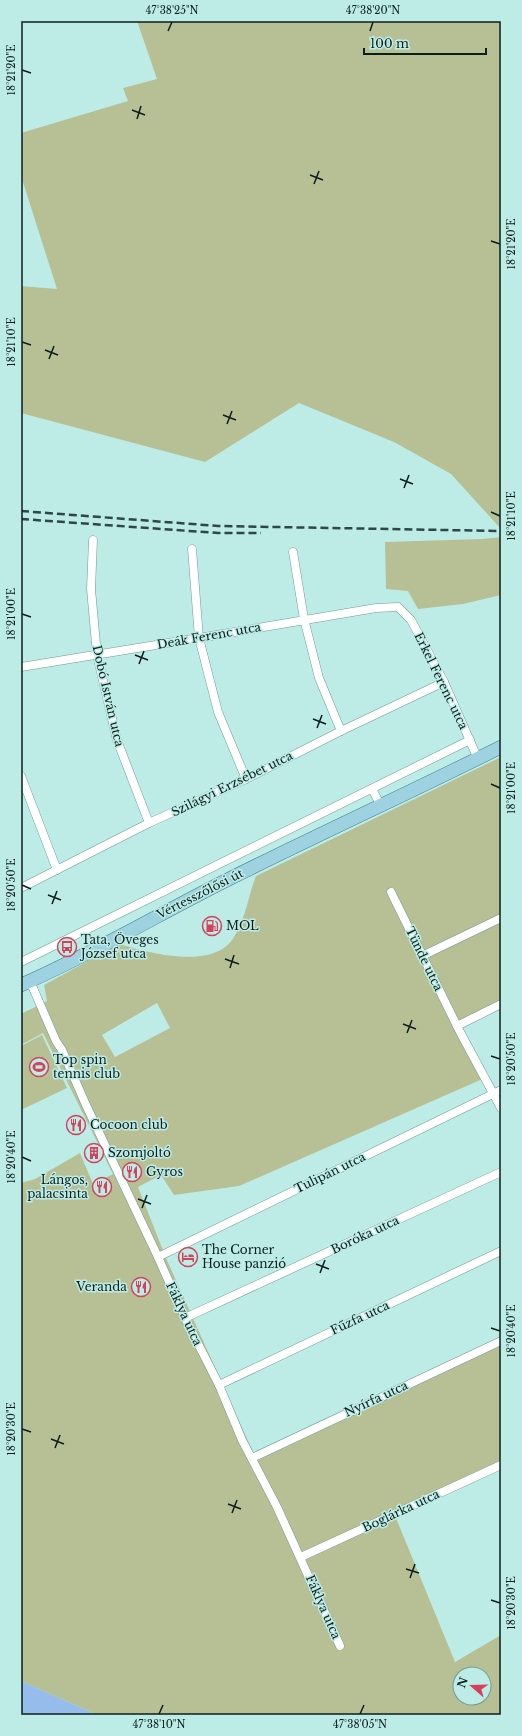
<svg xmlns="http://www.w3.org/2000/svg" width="522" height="1736" viewBox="0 0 522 1736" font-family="'Libre Baskerville',serif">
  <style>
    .green { fill: #b7c095; fill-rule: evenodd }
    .water { fill: #95bceb }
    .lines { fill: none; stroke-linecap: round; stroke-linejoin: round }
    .street-casing { stroke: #6e9b95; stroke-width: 9 }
    .primary-casing { stroke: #42808f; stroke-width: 14 }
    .street { stroke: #fff; stroke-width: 8 }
    .primary { stroke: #9fd2e1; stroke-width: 13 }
    .rail { stroke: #2f4644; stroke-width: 2.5; stroke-dasharray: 8 4; stroke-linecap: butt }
    .ticks { fill: none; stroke: #0c1e1c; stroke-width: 1.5 }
    .labels { text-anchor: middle; stroke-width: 3; stroke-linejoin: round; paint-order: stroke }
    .street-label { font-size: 12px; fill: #0c1e1c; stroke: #bdece6 }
    .poi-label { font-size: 12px; fill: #0c1e1c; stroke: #bdece6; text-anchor: start }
    .neatline { fill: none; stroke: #0c1e1c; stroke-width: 1.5 }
    .ticks-label { font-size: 10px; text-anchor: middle; fill: #0c1e1c }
  </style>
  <rect width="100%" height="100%" fill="#bdece6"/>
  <!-- green -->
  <g class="green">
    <polygon points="137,21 501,21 501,529 451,474 394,442 299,403 205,462 21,413 21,286 57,289 21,176 21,133 128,101 123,88 157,79"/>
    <polygon points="501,537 501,595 463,604 418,609 408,591 386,589 385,542 482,539"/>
    <path d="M501,757V1002L459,1021L487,1077L239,1186L174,1195L161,1175L138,1187L166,1258L256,1459L501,1341V1469L396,1518L455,1662L501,1635V1715H97L21,1681V1183L35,1179L80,1153L93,1184L113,1174L43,1033L21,1045V1014L47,1001L44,985L119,944C149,953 214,971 234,937C246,918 248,896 256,876ZM157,1003L170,1028L115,1057L102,1035ZM460,1674H484V1698H460Z"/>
    <polygon points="42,1035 67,1088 21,1110 21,1046"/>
  </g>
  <!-- water -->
  <polygon class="water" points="21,1681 97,1715 21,1715"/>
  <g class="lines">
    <defs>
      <g id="street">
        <polyline points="93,540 91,589 97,655 117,740 149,823"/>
        <polyline points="192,549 199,638 218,712 246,779"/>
        <polyline points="293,552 304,619 319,678 341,731"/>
        <polyline points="21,667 199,638 376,608 398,607 411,620 444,682 478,759"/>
        <polyline points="21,776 57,870"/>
        <polyline points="372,789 381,806"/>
        <polyline points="21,888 149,823 246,779 341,731 444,682"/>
        <polyline points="391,892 460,1032 501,1108"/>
        <polyline points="422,956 501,918"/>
        <polyline points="21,962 470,740"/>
        <polyline points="30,981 56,1041 62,1050 86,1105 158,1257 185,1318 219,1385 242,1440 277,1507 340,1646"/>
        <polyline points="457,1026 501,1004"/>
        <polyline points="158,1257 501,1090"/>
        <polyline points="185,1318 501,1172"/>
        <polyline points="219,1385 501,1251"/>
        <polyline points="252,1458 501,1341"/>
        <polyline points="301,1557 501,1465"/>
      </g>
      <path id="primary" d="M21,985C92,954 159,914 229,879C319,834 411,792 501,747"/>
    </defs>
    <!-- street casing -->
    <use href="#street" class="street-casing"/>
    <!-- primary casing -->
    <use href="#primary" class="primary-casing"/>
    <!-- street -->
    <use href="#street" class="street"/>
    <!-- primary -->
    <use href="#primary" class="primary"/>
    <!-- rail -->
    <g class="rail">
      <polyline points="21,511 218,526 501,531"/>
      <polyline points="21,519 218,533 261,533"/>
    </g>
  </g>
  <!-- ticks -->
  <path class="ticks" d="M168,31L172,22M370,31L373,22M22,70L31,73M132,110L145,115M137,119L141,106M310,175L323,180M314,184L319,171M491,241L500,244M22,342L31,345M45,350L58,355M49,359L54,346M223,415L236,420M227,424L232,411M400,479L413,484M404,488L409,475M491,512L500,516M22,614L31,617M135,655L148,660M139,664L144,651M313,719L326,724M317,728L322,715M491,784L500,788M22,885L31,889M48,895L61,900M52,904L57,891M225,959L239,964M230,968L234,955M403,1024L416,1029M407,1033L412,1020M491,1056L500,1059M22,1157L31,1161M138,1199L151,1204M142,1208L147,1195M316,1264L329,1269M320,1273L325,1260M491,1328L500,1331M22,1429L31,1432M51,1439L64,1444M55,1448L60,1435M228,1504L241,1509M232,1513L237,1500M406,1569L419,1573M410,1578L415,1564M491,1600L500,1603M159,1714L163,1705M360,1714L364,1705"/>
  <!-- icons -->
  <defs>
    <symbol id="fuel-ring" viewBox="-11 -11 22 22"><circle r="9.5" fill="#bdece6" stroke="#d3425a" stroke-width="1.5"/><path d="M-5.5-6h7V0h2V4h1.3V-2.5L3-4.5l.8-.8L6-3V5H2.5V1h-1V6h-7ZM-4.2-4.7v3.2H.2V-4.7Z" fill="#d3425a"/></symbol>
    <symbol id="bus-ring" viewBox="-11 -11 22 22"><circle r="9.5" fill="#bdece6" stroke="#d3425a" stroke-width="1.5"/><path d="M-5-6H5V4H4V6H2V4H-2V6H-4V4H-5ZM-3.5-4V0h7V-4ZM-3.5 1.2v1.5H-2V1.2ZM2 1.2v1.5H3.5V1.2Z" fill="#d3425a"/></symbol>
    <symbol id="stadium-ring" viewBox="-11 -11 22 22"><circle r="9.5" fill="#bdece6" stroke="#d3425a" stroke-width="1.5"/><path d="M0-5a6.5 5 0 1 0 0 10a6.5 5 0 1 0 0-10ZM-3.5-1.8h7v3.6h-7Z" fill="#d3425a"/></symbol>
    <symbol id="restaurant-ring" viewBox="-11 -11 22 22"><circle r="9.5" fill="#bdece6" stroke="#d3425a" stroke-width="1.5"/><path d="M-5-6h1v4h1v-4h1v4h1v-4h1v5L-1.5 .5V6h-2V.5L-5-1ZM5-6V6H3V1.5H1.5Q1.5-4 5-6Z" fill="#d3425a"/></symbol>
    <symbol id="building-ring" viewBox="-11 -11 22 22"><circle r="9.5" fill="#bdece6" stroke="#d3425a" stroke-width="1.5"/><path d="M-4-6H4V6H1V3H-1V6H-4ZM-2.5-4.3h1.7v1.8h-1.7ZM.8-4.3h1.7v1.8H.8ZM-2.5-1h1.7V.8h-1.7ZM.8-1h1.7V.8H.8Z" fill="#d3425a"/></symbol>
    <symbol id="hotel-ring" viewBox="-11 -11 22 22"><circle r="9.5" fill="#bdece6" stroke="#d3425a" stroke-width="1.5"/><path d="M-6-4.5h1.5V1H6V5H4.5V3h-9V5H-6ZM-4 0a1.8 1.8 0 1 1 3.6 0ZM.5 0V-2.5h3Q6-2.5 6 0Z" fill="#d3425a"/></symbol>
  </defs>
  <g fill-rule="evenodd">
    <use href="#fuel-ring" x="201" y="915" width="22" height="22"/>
    <use href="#bus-ring" x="56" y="936" width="22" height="22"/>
    <use href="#stadium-ring" x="28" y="1056" width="22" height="22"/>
    <use href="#restaurant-ring" x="65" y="1114" width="22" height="22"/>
    <use href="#building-ring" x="83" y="1142" width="22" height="22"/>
    <use href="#restaurant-ring" x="121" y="1161" width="22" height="22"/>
    <use href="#restaurant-ring" x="91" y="1176" width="22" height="22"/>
    <use href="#hotel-ring" x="177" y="1246" width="22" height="22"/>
    <use href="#restaurant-ring" x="130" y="1276" width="22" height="22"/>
  </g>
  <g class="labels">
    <!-- street labels -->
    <g class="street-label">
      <text transform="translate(209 636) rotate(-10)" y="4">Deák Ferenc utca</text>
      <text transform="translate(441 681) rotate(64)" y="4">Erkel Ferenc utca</text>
      <text transform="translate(108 696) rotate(77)" y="4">Dobó István utca</text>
      <text transform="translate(232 784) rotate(-26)" y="4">Szilágyi Erzsébet utca</text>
      <text transform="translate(200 894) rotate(-27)" y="4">Vértesszőlősi út</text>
      <text transform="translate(424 959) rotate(64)" y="4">Tünde utca</text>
      <text transform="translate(330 1173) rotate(-26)" y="4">Tulipán utca</text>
      <text transform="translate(365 1235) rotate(-25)" y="4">Boróka utca</text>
      <text transform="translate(184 1314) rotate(65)" y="4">Fáklya utca</text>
      <text transform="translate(360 1318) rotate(-25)" y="4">Fűzfa utca</text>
      <text transform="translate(376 1399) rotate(-25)" y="4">Nyírfa utca</text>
      <text transform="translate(401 1511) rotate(-25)" y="4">Boglárka utca</text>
      <text transform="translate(323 1607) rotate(66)" y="4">Fáklya utca</text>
    </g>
    <!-- poi labels -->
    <g class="poi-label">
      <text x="226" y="930">MOL</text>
      <text x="81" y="944">Tata, Öveges<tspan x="81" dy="14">József utca</tspan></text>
      <text x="53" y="1064">Top spin<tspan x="53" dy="14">tennis club</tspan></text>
      <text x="90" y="1129">Cocoon club</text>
      <text x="108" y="1157">Szomjoltó</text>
      <text x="146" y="1176">Gyros</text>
      <text x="88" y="1184" text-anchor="end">Lángos,<tspan x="88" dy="14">palacsinta</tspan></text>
      <text x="202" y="1254">The Corner<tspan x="202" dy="14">House panzió</tspan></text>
      <text x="127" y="1291" text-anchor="end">Veranda</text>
    </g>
  </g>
  <!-- border -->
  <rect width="522" height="1736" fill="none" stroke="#bdece6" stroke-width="44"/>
  <!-- north arrow -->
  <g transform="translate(472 1686) rotate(290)"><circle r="19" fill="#bdece6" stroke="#769a95"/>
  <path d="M0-3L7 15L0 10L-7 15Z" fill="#d3425a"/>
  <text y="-6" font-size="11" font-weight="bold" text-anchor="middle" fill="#0c1e1c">N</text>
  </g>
  <!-- scale -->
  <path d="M364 48v6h122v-6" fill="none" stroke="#0c1e1c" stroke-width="2"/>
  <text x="370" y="48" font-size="12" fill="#0c1e1c" stroke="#bdece6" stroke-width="3" paint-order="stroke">100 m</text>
  <rect x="22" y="22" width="478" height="1692" class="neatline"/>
  <g class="ticks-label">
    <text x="172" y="14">47°38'25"N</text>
    <text x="373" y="14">47°38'20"N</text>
    <text transform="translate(11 70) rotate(-90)" y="4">18°21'20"E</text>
    <text transform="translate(511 244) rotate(-90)" y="4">18°21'20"E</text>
    <text transform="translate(11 342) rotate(-90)" y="4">18°21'10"E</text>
    <text transform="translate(511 516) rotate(-90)" y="4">18°21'10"E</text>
    <text transform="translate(11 614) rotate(-90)" y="4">18°21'00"E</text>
    <text transform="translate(511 788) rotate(-90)" y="4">18°21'00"E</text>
    <text transform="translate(11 885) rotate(-90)" y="4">18°20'50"E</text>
    <text transform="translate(511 1059) rotate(-90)" y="4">18°20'50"E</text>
    <text transform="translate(11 1157) rotate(-90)" y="4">18°20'40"E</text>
    <text transform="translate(511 1331) rotate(-90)" y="4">18°20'40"E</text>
    <text transform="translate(11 1429) rotate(-90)" y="4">18°20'30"E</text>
    <text transform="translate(511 1603) rotate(-90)" y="4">18°20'30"E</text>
    <text x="159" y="1728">47°38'10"N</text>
    <text x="360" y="1728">47°38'05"N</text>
  </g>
</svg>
